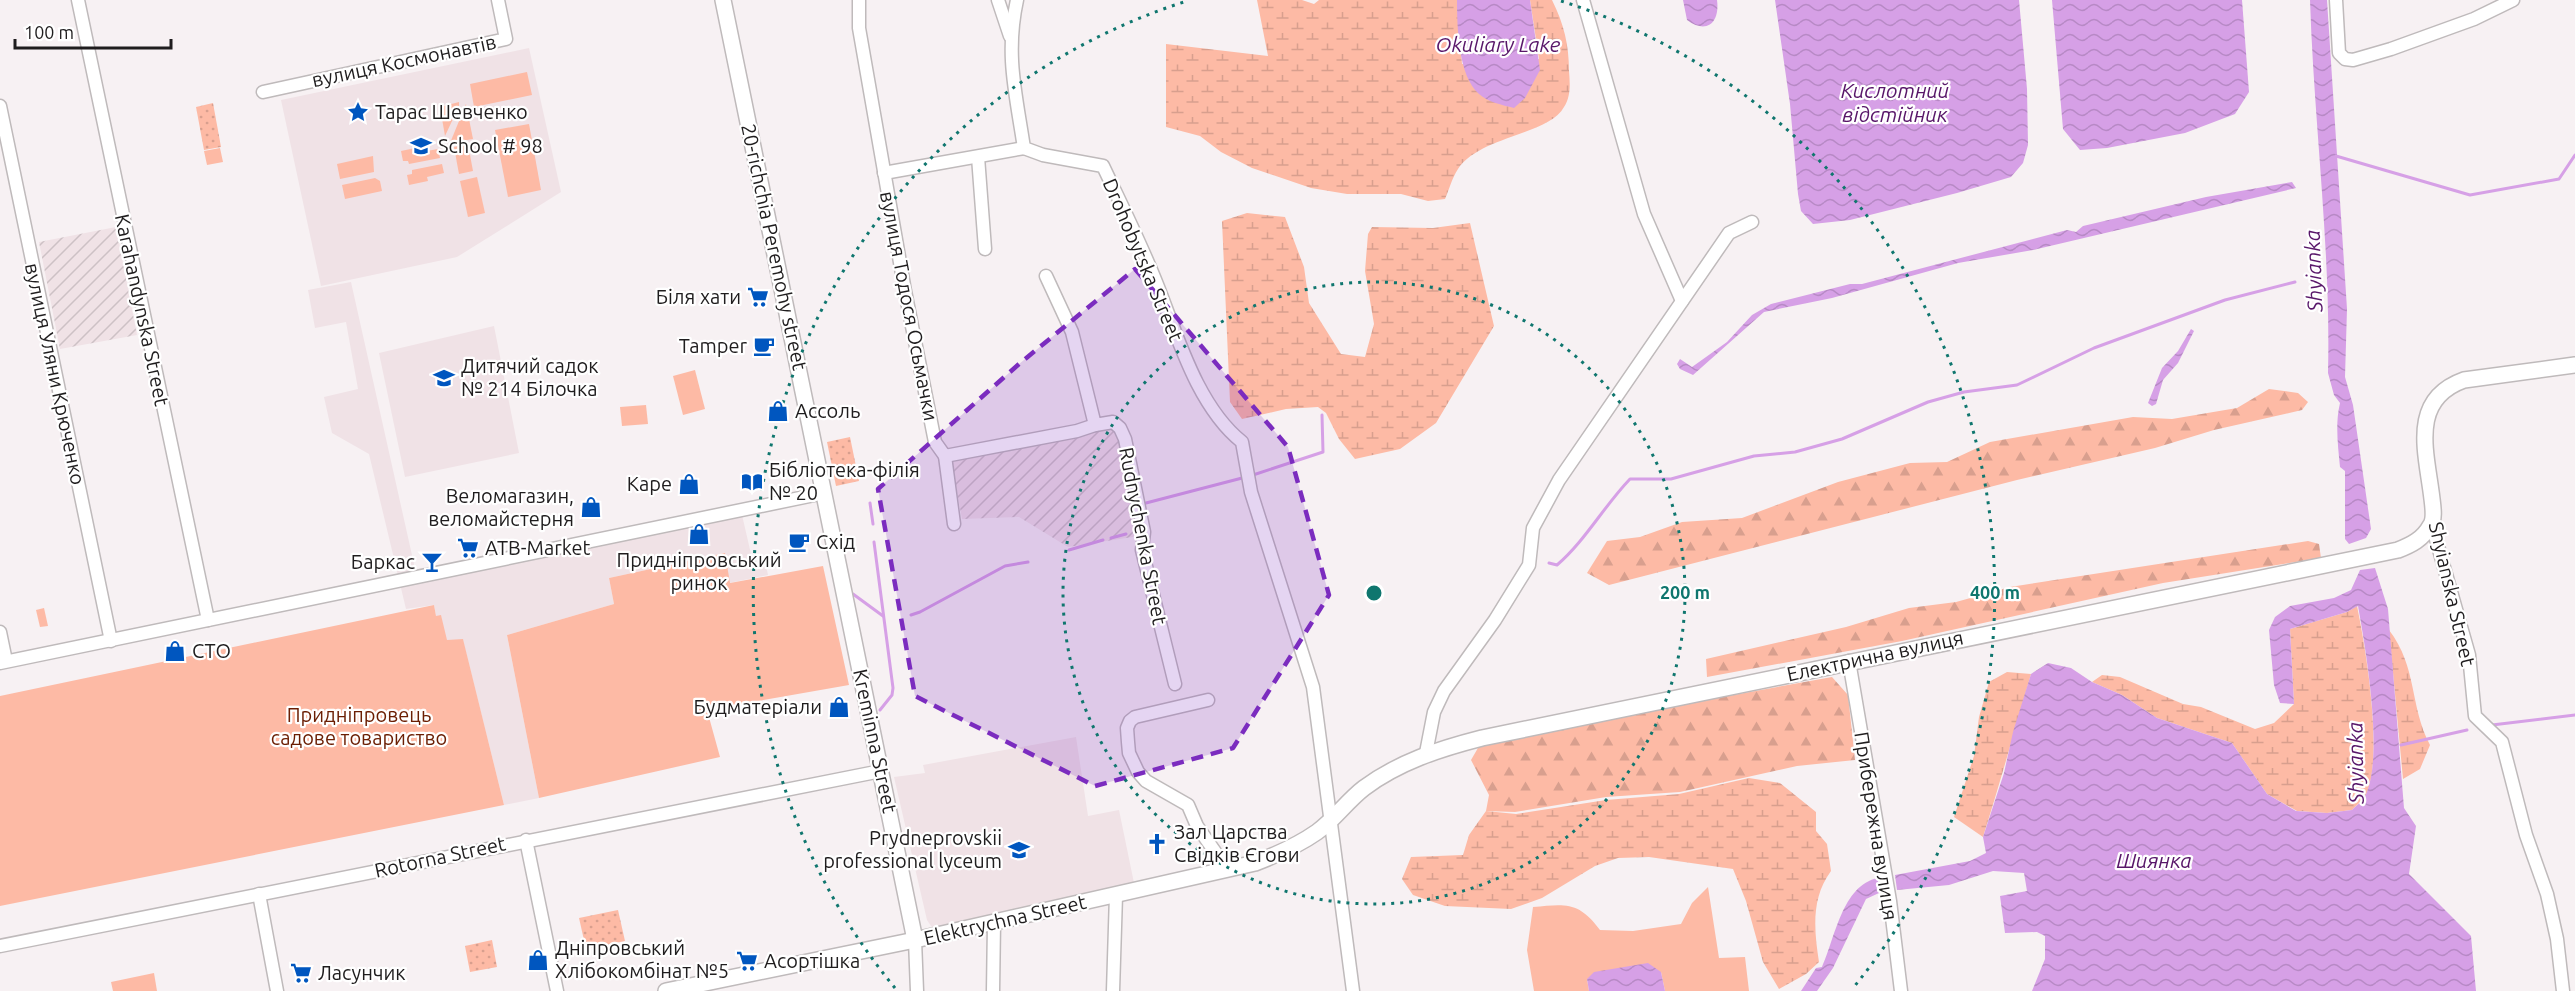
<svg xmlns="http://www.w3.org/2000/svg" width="2575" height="991" viewBox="0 0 2575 991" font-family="Ubuntu,sans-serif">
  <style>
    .built { fill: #f0e2e6 }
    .industrial { fill: url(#industrial-furrows) }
    .green { fill: #fdbaa5 }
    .forest { fill: url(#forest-firs) }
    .wetland { fill: url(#wetland-marsh) }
    .park { fill: url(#park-dots) }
    .water { fill: url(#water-waves) }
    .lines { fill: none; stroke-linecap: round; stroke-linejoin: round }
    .stream { stroke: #d6a0e6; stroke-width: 3 }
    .minor-casing { stroke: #bfbabb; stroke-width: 15 }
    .tertiary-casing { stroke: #bfbabb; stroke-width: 18 }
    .minor { stroke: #fff; stroke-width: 12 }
    .tertiary { stroke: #fff; stroke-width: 15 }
    .marked { fill: #7b2cbf; fill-opacity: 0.2; stroke: #7b2cbf; stroke-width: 4.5; stroke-dasharray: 12 8; stroke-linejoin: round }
    .ring { fill: none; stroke: #0f766e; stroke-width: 3; stroke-dasharray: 3 6 }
    .labels { text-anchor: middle; stroke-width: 4.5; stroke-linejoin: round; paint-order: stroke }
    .street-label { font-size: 20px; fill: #1f1d1e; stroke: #fff }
    .poi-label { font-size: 20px; fill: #1f1d1e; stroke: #fff; text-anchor: start }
    .park-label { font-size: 20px; fill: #6b1e03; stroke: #fff }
    .water-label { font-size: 21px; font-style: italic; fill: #581669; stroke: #fff }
    .centre { fill: #0f766e; stroke: #fff; stroke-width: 3 }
    .ring-label { font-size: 18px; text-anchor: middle; font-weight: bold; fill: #0f766e; stroke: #fff; stroke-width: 4.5; stroke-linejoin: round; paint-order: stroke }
  </style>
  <defs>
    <pattern id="industrial-furrows" width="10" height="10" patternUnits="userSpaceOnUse" patternTransform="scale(1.5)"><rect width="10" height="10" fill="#f0e2e6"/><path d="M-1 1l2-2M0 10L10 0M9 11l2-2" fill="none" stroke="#cdc1c5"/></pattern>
    <pattern id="forest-firs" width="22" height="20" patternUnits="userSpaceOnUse" patternTransform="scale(1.5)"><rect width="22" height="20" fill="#fdbaa5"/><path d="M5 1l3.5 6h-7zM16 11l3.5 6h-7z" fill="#d89f8e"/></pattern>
    <pattern id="wetland-marsh" width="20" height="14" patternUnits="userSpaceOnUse" patternTransform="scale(1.5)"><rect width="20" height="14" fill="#fdbaa5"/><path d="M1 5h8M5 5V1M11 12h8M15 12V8" fill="none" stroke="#d89f8e"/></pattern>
    <pattern id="park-dots" width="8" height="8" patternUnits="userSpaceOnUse" patternTransform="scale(1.5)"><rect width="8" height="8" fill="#fdbaa5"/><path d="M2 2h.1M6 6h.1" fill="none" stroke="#d89f8e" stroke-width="1.8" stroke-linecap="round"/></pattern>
    <pattern id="water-waves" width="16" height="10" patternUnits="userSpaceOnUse" patternTransform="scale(1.5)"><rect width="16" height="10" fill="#d6a0e6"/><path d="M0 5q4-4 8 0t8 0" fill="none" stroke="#b789c5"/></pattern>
  </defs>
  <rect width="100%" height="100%" fill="#f7f1f3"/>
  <!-- built -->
  <g class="built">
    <polygon points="529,48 561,192 457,257 321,286 281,100"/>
    <polygon points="351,282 418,582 742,515 754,567 766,565 768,575 729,583 725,553 609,578 614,604 507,635 539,798 504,805 463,640 446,640 441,616 436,616 434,605 406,609 369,454 332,433 324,397 358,389 346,322 315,328 308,290"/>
    <polygon points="494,326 519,453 405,477 379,353"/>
    <polygon points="1076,737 1088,816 1119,810 1134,883 933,929 927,920 894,777 925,773 923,765"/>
  </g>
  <!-- industrial -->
  <g class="industrial">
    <polygon points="116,227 137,335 60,349 39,242"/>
    <polygon points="1116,427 1139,536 1068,547 1019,517 962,519 951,459"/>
  </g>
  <!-- green -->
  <g class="green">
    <polygon points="527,72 532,95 474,107 470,84"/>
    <polygon points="459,102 459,106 445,136 440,107"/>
    <polygon points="466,104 473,139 450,143"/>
    <polygon points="529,124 541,190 508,197 495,130"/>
    <polygon points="468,144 473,171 459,174 454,147"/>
    <polygon points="420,147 421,152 438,149 440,158 409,164 408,161 403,161 401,151"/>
    <polygon points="220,148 223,162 207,165 204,151"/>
    <polygon points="373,156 374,172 340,179 337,164"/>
    <polygon points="442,164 444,173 427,177 428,181 409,185 407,175 412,174 412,170"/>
    <polygon points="477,177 485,213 468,217 460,181"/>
    <polygon points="375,178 380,181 382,191 345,199 342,185"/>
    <polygon points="695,370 705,409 683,415 673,376"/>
    <polygon points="646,405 648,424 622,426 620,407"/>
    <polygon points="725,553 730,583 823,566 849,685 707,710 720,757 539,798 507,635 614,604 609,578"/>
    <polygon points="434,605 436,616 441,615 447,640 463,639 504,805 0,906 0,696"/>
    <polygon points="44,608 48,626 40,627 36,610"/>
    <path d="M1708,887L1719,958L1745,957L1749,991H1665L1661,972L1587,979L1589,991H1534L1527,950L1533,907C1565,904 1579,901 1600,930L1633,931L1681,924L1692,903Z"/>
    <polygon points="154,973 157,991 113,991 111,982"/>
  </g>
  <!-- forest -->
  <g class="forest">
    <polygon points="2269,389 2298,393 2308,402 2302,410 2214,430 2155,448 2017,480 1609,585 1587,573 1607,541 1640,537 1682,522 1742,518 1838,482 1910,463 1947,462 1990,442 2133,417 2172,419 2237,408"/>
    <polygon points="2308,541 2319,544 2321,558 2163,583 1902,641 1707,677 1706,659 1846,627 1909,608 1956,602 2010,587"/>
    <polygon points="1832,677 1848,695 1855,760 1797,766 1680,792 1606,797 1515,812 1486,811 1489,795 1471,760 1482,741"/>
  </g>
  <!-- wetland -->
  <g class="wetland">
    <path d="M1257,0H1302L1314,4L1319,0H1457L1462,64L1539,59L1530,0H1552C1564,24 1569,45 1569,71C1570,84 1571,96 1564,107C1549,135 1480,136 1458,169C1452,178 1449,190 1445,199L1428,201L1401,194H1347L1311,188L1252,168L1221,152L1200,136L1166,127V44L1268,56Z"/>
    <polygon points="1247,213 1285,217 1304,267 1309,303 1341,354 1365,357 1374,324 1365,271 1368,234 1372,227 1433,228 1470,223 1494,326 1436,423 1400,449 1355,459 1339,439 1326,413 1318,407 1286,409 1242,419 1230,402 1222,221"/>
    <path d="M2357,606C2366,649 2383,753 2367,793C2364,799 2357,805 2352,810L2327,813L2297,811L2267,794L2232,743L2157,718L2122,695L2092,682L2102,675L2120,677L2183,704L2201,707L2255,729L2274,723L2294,704L2290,629L2347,612Z"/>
    <path d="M2389,630C2418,668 2409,705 2430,745L2420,769L2403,779Z"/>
    <path d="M2007,672L2031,674C2015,729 2000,783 1983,837L1954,817L1974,756L1979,717L1989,682Z"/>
    <path d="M1749,778L1780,783L1816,812V831L1827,844L1831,871C1811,898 1814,930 1819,962L1806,974L1779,989L1763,962L1746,901L1733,869L1649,857L1618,858L1595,866L1542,898L1511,909L1445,906L1413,895L1402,879L1411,857L1463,855L1469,835L1486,811L1516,814L1606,800L1679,794Z"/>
  </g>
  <!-- park -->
  <g class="park">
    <polygon points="213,103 221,147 204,150 196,107"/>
    <polygon points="850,437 859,481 836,486 827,442"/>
    <polygon points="618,910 625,941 586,949 579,918"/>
    <polygon points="492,940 497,967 470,972 465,946"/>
  </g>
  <!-- water -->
  <g class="water">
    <path d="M1457,0H1530L1540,70L1525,98L1514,108C1502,105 1488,102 1479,94C1458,76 1457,26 1457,0Z"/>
    <path d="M1683,0H1717C1720,22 1707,35 1687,20Z"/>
    <polygon points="1775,0 2019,0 2027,89 2028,145 2023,163 2011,177 1957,193 1850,220 1813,224 1801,211 1798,194 1790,104"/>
    <polygon points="2052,0 2242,0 2249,92 2235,114 2185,133 2107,148 2080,150 2063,129"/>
    <path d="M2310,0H2327L2347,309L2345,377L2353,405L2371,529L2366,538L2349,544L2345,539V471L2340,467C2338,446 2335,424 2340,403L2334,395L2328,373C2331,248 2314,125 2310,0Z"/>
    <polygon points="2292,182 2296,188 2033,250 1958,263 1832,298 1764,312 1693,375 1680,369 1677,364 1680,359 1692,367 1727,342 1752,315 1771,304 1850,284 1862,284 2067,230 2076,232 2083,226 2206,197"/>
    <polygon points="2191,329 2194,331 2178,363 2163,380 2156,404 2152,406 2148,403 2162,368 2178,351"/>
    <path d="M2375,568L2388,609L2404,808L2416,826L2409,874L2471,936L2476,991H2032L2045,959V936L2037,932L2005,933L2000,896L2027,891L2024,873L1993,871L1949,885L1897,890L1895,875L1970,861L1986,853L1983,837L2004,773L2013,732L2031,674L2048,663L2071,668L2092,682L2122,695L2157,718L2232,743L2267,794L2296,811L2327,813L2352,810C2357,805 2365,799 2367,792C2383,751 2366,651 2358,606L2347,612L2290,629L2294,704L2280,703L2274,685L2269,630L2275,617L2290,606L2334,598L2351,590L2360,570Z"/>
    <path d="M1878,878L1879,893L1866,899L1833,968L1817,991H1801L1816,968L1822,967C1835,939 1842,885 1878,878Z"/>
    <polygon points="1648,963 1661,972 1665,991 1589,991 1587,979 1594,972"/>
  </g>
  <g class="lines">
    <!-- stream -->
    <g class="stream">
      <polyline points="2336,156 2470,195 2559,179 2575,155"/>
      <polyline points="1253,475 1323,452 1322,415"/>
      <polyline points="870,503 873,524"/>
      <polyline points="1146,503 1246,477"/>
      <polyline points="1111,538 1126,534"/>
      <polyline points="874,542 893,688 892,695 880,710"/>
      <polyline points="1069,550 1103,540"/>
      <path d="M1549,563L1557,565C1585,541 1604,506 1630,479H1671L1754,456L1795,452L1842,439L1928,402L1964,392L2017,385L2094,348L2225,300L2295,282"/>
      <polyline points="853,594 883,616"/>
      <polyline points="911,615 920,612 1005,566 1028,562"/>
      <polyline points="2492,725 2575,715"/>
      <polyline points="2401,745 2467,730"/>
    </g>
    <defs>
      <g id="minor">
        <polyline points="78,0 208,620"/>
        <polyline points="859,0 859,28 905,291 935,442 945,456 1077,431 1095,425"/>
        <polyline points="998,0 1010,36"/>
        <path d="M1017,0C1005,55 1016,94 1024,148L1043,155L1103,166C1122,206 1142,246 1158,287C1178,338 1198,407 1242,442L1251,492L1313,687L1353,991"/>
        <polyline points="1583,0 1644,214 1682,301"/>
        <polyline points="2336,0 2339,53 2345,59 2353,60 2391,49 2474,19 2513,0"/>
        <polyline points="263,92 506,39 498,0"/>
        <polyline points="0,106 111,641"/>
        <polyline points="978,157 985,249"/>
        <polyline points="884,173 1024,148"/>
        <polyline points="1046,276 1072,332 1095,425 1113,422 1120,428 1125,439 1144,532 1142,550 1175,684"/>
        <polyline points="945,456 954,524"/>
        <polyline points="2432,525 2469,655 2475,716 2502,742 2526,835 2547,894 2557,939 2563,991"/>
        <polyline points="0,632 6,661"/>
        <polyline points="1849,661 1890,901 1901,991"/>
        <polyline points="0,663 824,493"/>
        <polyline points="1208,700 1135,717 1130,721 1127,728 1128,742 1129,753 1138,772 1146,781 1188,805 1197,826 1227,869"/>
        <polyline points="1426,753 1434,712 1444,691 1495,620 1529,565 1533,528 1559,480 1729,233 1752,222"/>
        <polyline points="526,840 557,991"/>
        <polyline points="259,894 277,991"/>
        <polyline points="915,940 917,991"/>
        <polyline points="0,946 881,771"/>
        <polyline points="993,991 994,923"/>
        <polyline points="1113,991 1116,895"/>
      </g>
      <g id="tertiary">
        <polyline points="723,0 915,940"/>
        <path d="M666,991L915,940L1255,863C1276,855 1297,846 1317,832C1334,820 1347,801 1364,788C1399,762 1439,749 1482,738L2398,550C2411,545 2423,539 2430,526C2435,520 2433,507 2432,499C2427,454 2408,400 2464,380L2575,365"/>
      </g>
    </defs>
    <!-- minor casing -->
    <use href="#minor" class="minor-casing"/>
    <!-- tertiary casing -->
    <use href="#tertiary" class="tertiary-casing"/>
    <!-- minor -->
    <use href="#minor" class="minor"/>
    <!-- tertiary -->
    <use href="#tertiary" class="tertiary"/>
  </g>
  <!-- marked area -->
  <path class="marked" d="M1135,269L1288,447L1329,595L1233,748L1095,786L915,696L878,489L1019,364Z"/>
  <!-- distance rings -->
  <g class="ring">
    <circle cx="1374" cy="593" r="311"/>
    <path d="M895 988A621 621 0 0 1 1187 1M1561 1A621 621 0 0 1 1853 988"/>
  </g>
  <!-- icons -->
  <defs>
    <symbol id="sight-bare" viewBox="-9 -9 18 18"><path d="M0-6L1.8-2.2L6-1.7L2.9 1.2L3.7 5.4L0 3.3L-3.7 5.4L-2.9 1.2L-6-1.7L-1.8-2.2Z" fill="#0056bf" stroke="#fff" stroke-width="2.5" paint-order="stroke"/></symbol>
    <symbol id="school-bare" viewBox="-9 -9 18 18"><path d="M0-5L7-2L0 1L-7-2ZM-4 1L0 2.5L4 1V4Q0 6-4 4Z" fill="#0056bf" stroke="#fff" stroke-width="2.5" paint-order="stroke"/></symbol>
    <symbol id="supermarket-bare" viewBox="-9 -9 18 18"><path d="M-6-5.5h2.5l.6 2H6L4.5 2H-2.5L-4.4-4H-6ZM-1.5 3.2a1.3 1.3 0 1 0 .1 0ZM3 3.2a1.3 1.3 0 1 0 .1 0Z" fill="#0056bf" stroke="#fff" stroke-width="2.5" paint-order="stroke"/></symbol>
    <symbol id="cafe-bare" viewBox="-9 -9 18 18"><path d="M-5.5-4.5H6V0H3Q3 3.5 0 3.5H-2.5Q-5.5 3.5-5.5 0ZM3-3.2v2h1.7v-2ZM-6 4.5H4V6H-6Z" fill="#0056bf" stroke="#fff" stroke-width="2.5" paint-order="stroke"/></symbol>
    <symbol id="shop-bare" viewBox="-9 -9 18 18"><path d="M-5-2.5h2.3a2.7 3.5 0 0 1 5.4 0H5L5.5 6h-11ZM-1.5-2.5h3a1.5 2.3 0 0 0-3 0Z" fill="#0056bf" stroke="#fff" stroke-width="2.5" paint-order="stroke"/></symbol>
    <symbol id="library-bare" viewBox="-9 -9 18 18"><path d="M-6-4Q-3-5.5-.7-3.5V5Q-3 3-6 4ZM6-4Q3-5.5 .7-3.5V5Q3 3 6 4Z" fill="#0056bf" stroke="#fff" stroke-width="2.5" paint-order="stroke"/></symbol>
    <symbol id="bar-bare" viewBox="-9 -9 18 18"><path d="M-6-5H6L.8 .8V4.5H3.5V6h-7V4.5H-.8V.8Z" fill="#0056bf" stroke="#fff" stroke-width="2.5" paint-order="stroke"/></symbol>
    <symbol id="church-bare" viewBox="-9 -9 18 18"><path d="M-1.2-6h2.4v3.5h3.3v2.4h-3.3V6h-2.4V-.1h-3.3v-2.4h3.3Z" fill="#0056bf" stroke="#fff" stroke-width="2.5" paint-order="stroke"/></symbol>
  </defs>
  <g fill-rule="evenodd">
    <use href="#sight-bare" x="343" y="97" width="30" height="30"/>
    <use href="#school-bare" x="406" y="131" width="30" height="30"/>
    <use href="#supermarket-bare" x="743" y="282" width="30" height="30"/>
    <use href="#cafe-bare" x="749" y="331" width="30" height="30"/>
    <use href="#school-bare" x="429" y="363" width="30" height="30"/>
    <use href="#shop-bare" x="763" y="396" width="30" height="30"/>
    <use href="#library-bare" x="737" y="467" width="30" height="30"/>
    <use href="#shop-bare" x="674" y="469" width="30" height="30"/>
    <use href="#shop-bare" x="576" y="492" width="30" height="30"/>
    <use href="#shop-bare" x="684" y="519" width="30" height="30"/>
    <use href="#cafe-bare" x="784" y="527" width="30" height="30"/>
    <use href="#supermarket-bare" x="453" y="533" width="30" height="30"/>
    <use href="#bar-bare" x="417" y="547" width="30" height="30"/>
    <use href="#shop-bare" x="160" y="636" width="30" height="30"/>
    <use href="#shop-bare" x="824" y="692" width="30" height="30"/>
    <use href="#church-bare" x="1142" y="829" width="30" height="30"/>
    <use href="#school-bare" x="1004" y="835" width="30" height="30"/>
    <use href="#shop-bare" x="523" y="945" width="30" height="30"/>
    <use href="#supermarket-bare" x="732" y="946" width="30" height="30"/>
    <use href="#supermarket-bare" x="286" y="958" width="30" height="30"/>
  </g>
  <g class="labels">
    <!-- street labels -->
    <g class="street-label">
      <text transform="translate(404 61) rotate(-12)" y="7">вулиця Космонавтів</text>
      <text transform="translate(774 247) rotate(78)" y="7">20-richchia Peremohy street</text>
      <text transform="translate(1143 260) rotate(67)" y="7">Drohobytska Street</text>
      <text transform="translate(909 306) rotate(79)" y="7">вулиця Тодося Осьмачки</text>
      <text transform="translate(142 310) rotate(78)" y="7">Karahandynska Street</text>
      <text transform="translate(55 374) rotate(78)" y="7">вулиця Уляни Крюченко</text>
      <text transform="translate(1143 536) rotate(79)" y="7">Rudnychenka Street</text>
      <text transform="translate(2452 594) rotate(77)" y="7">Shyianska Street</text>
      <text transform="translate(1875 656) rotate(-12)" y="7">Електрична вулиця</text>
      <text transform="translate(875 741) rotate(78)" y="7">Kreminna Street</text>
      <text transform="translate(1876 826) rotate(81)" y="7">Прибережна вулиця</text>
      <text transform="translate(440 857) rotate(-12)" y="7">Rotorna Street</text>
      <text transform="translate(1005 920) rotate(-13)" y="7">Elektrychna Street</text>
    </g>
    <!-- poi labels -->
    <g class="poi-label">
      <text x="375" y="119">Тарас Шевченко</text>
      <text x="438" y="153">School # 98</text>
      <text x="741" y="304" text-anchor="end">Біля хати</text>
      <text x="747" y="353" text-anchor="end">Tamper</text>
      <text x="461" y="373">Дитячий садок<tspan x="461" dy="23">№ 214 Білочка</tspan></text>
      <text x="795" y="418">Ассоль</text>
      <text x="769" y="477">Бібліотека-філія<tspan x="769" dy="23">№ 20</tspan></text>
      <text x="672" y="491" text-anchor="end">Каре</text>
      <text x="574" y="503" text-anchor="end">Веломагазин,<tspan x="574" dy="23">веломайстерня</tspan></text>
      <text x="816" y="549">Схід</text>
      <text x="485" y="555">ATB-Market</text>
      <text x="699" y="567" text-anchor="middle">Придніпровський<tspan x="699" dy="23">ринок</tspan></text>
      <text x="415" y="569" text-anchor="end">Баркас</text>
      <text x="192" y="658">СТО</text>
      <text x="822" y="714" text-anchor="end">Будматеріали</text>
      <text x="1174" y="839">Зал Царства<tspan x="1174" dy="23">Свідків Єгови</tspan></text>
      <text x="1002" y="845" text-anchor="end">Prydneprovskii<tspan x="1002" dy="23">professional lyceum</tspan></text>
      <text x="555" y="955">Дніпровський<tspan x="555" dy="23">Хлібокомбінат №5</tspan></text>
      <text x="764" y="968">Асортішка</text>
      <text x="318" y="980">Ласунчик</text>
    </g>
    <!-- park labels -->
    <g class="park-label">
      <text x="359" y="722">Придніпровець<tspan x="359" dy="23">садове товариство</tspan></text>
    </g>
    <!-- water labels -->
    <g class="water-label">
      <text x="1498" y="52">Okuliary Lake</text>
      <text x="1895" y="98">Кислотний<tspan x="1895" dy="24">відстійник</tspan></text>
      <text transform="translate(2314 271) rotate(-92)" y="7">Shyianka</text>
      <text transform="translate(2356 763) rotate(-91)" y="7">Shyianka</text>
      <text x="2154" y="868">Шиянка</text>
    </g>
  </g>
  <circle cx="1374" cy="593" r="9" class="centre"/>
  <g class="ring-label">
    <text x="1685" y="599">200 m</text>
    <text x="1995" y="599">400 m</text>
  </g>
  <!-- scale -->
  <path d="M15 39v9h156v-9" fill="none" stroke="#1f1d1e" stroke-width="3"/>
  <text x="24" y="39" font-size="18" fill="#1f1d1e" stroke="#ffffff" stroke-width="4.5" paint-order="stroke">100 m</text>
</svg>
